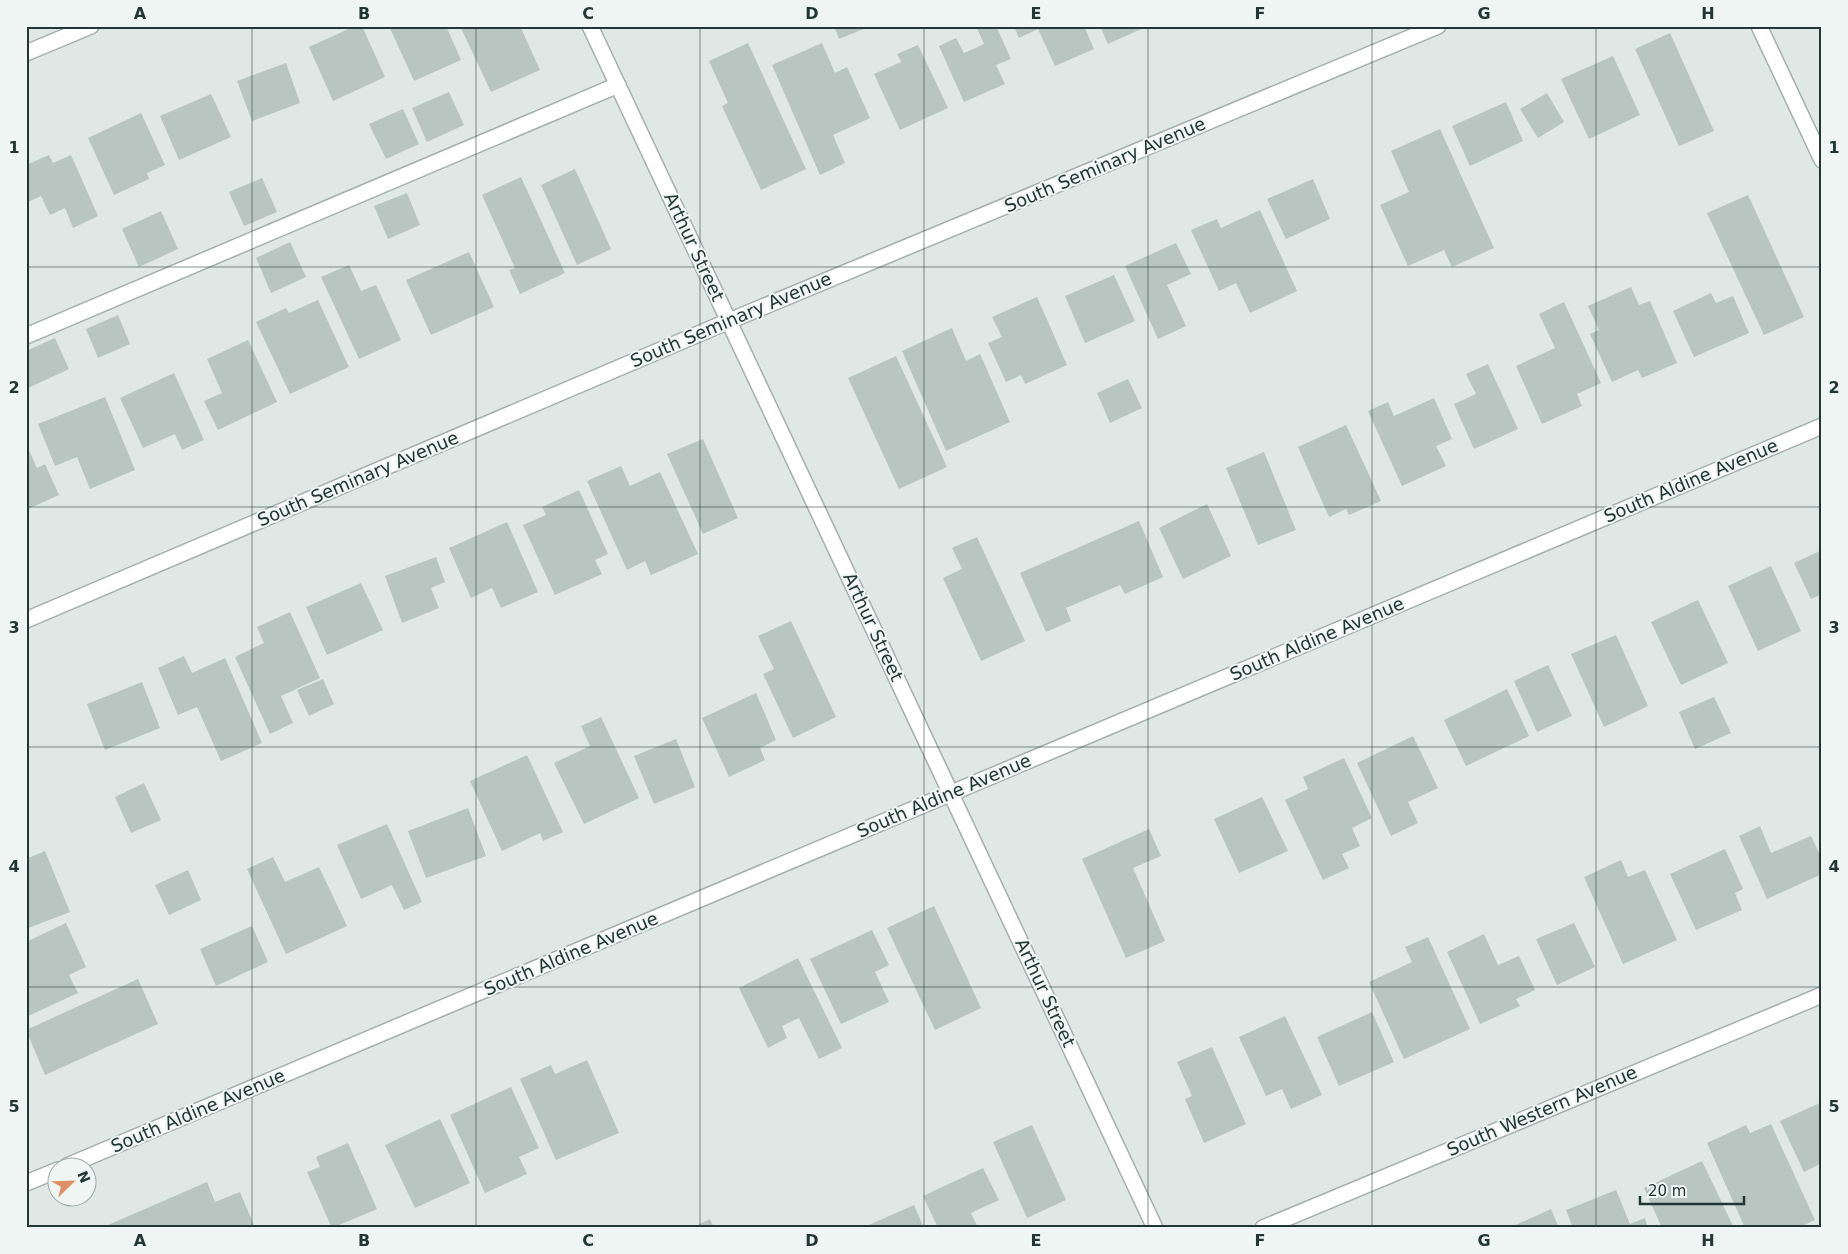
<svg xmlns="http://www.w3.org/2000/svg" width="1848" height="1254" viewBox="0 0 1848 1254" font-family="'DejaVu Sans',sans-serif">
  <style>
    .building { fill: #b8c5c1 }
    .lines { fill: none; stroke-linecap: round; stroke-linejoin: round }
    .lane-casing { stroke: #a3afac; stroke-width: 18 }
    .street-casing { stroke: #a3afac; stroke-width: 18 }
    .lane { stroke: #fff; stroke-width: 15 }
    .street { stroke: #fff; stroke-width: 15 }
    .grid { fill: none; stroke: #223633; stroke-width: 1; stroke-opacity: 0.55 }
    .labels { text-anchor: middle; stroke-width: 4; stroke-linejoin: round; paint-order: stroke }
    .street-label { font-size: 18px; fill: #223633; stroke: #eff5f3 }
    .neatline { fill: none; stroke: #223633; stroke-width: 2 }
    .grid-label { font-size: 16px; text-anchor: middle; font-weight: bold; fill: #223633 }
  </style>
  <rect width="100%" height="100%" fill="#dfe8e5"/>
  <!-- building -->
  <g class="building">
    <polygon points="355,26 362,26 385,77 333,101 309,47"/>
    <polygon points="389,26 446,26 461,60 414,81"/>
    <polygon points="460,26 520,26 540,70 491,92"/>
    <polygon points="834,26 871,26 839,39"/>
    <polygon points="976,26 996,26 1011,59 996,65 1005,84 964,102 939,46 956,38 964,53 984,44"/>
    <polygon points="1014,26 1084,26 1094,49 1055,66 1038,29 1019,38"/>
    <polygon points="1100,26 1148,26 1108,44"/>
    <polygon points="1670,33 1714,131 1679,146 1635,49"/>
    <polygon points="748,43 806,169 761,190 722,106 728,103 709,61"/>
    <polygon points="822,43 835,73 847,67 870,118 833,135 845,163 820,175 772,65"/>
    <polygon points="918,45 948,108 900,130 874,74 901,62 897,54"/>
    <polygon points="1613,56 1640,115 1589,139 1561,79"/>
    <polygon points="286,63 300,103 252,121 237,81"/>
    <polygon points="449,92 464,125 427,142 412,108"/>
    <polygon points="1547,93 1564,122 1538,138 1520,109"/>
    <polygon points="211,94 231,137 179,160 160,116"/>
    <polygon points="1506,102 1523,141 1470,166 1452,126"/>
    <polygon points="403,109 419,144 386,159 369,124"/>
    <polygon points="141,113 165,165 147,173 149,179 114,195 88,138"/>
    <polygon points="1440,129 1494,248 1452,267 1444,250 1408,266 1380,205 1409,192 1391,151"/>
    <polygon points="49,155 53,163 71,155 98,216 73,228 65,208 50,215 41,196 26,203 26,165"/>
    <polygon points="575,169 611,249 577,265 541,185"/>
    <polygon points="521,177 565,273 520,294 509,270 515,268 482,195"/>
    <polygon points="262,178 277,212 244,226 229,192"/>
    <polygon points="1313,179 1330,219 1286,239 1267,199"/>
    <polygon points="407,193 420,225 388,239 374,206"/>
    <polygon points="1748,195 1804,317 1764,335 1707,213"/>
    <polygon points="1260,210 1297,291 1250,313 1236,283 1219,291 1191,230 1217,219 1221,228"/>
    <polygon points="161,211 178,249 139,267 122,229"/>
    <polygon points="290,242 306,277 271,293 256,258"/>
    <polygon points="1176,243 1191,274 1167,285 1186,326 1158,339 1125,266"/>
    <polygon points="469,252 494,307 431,335 406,280"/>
    <polygon points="349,265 361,291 376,285 401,340 359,359 321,277"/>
    <polygon points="1114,275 1135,321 1085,343 1065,296"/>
    <polygon points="1631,287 1639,305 1650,301 1677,363 1642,378 1638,370 1612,382 1590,334 1599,330 1588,306"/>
    <polygon points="1711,293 1716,303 1733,296 1749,333 1694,357 1673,311"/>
    <polygon points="1037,297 1067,365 1025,384 1021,375 1006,382 988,343 1002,337 992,317"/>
    <polygon points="318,300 349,367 290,394 256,322 286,308 289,313"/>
    <polygon points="1564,302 1601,383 1577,394 1582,406 1542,424 1516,366 1555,348 1539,314"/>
    <polygon points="118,315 130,344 98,358 86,329"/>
    <polygon points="952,328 966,361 980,354 1010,422 946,451 902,351"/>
    <polygon points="55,338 69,369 26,389 26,351"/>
    <polygon points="248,340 277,402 218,430 204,401 222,393 207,359"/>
    <polygon points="896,356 947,467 899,489 848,378"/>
    <polygon points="1488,364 1518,429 1474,449 1454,404 1476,394 1466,374"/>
    <polygon points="174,373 204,440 182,450 175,434 143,448 120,398"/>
    <polygon points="1128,379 1142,408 1110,423 1097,393"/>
    <polygon points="105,397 135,470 90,489 77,457 55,466 38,424"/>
    <polygon points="1434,398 1452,439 1436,446 1446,466 1402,486 1368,411 1388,402 1394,416"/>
    <polygon points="1346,425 1381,501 1349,515 1346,509 1329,517 1298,447"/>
    <polygon points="703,439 738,518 703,534 667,454"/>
    <polygon points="26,444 37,468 45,464 59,495 26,510"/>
    <polygon points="1264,452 1296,530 1258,545 1226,468"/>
    <polygon points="621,466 630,486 660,472 698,554 651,575 645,561 627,570 587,481"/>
    <polygon points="579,490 608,554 595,560 602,574 555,595 523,525 546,515 542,507"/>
    <polygon points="1207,504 1231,556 1183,579 1159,528"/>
    <polygon points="1139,521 1163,577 1125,594 1120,585 1066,608 1071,621 1046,632 1020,573"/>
    <polygon points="507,522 538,592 501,608 492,588 471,598 449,548"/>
    <polygon points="977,537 1025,641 981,661 943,578 962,569 952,548"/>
    <polygon points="1822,550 1822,594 1811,599 1794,563"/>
    <polygon points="436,557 445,582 431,588 439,608 402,623 385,576"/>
    <polygon points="1771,566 1801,631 1758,651 1728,586"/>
    <polygon points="361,583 383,630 327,655 306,607"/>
    <polygon points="1698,600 1728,663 1681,685 1651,622"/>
    <polygon points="290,612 320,678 281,696 293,723 270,734 235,657 264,643 257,627"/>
    <polygon points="791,621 836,717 793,738 763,674 774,669 758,636"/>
    <polygon points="1616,635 1648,706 1604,727 1571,654"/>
    <polygon points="184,656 192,673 225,658 262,743 221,761 197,707 178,715 158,668"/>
    <polygon points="1548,665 1572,716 1537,732 1514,681"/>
    <polygon points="323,679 334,704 309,716 297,690"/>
    <polygon points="142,682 160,728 105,750 87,704"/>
    <polygon points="1507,689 1529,736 1466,766 1444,720"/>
    <polygon points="756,693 776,740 760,748 765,760 729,777 702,718"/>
    <polygon points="1714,697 1731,733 1695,749 1679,712"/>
    <polygon points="601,717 639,798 584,824 554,763 590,746 581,726"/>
    <polygon points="1413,736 1438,788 1408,802 1418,823 1391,836 1357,763"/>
    <polygon points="676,739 695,787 654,804 634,756"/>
    <polygon points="527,755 563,832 543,841 540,833 502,851 470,781"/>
    <polygon points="1344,758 1372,818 1352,828 1360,846 1342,854 1349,868 1323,880 1285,800 1308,789 1303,777"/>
    <polygon points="144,783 161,820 131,833 115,797"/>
    <polygon points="1262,797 1288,851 1239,873 1214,819"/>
    <polygon points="468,808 486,856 426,878 408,831"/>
    <polygon points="387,824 422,902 404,910 392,885 361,899 337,845"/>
    <polygon points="1760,826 1771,853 1811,836 1822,859 1822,874 1767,899 1739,836"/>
    <polygon points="1149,829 1161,856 1133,868 1165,941 1126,958 1082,859"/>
    <polygon points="1725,849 1743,889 1735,893 1742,910 1696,930 1670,874"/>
    <polygon points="45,851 70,912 26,929 26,859"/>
    <polygon points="273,857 285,882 319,867 347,926 286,954 247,869"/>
    <polygon points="1621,860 1628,877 1645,870 1677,940 1623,964 1584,877"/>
    <polygon points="188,870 201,900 169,915 155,885"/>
    <polygon points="934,906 981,1008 935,1030 887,928"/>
    <polygon points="66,923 86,967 69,975 78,993 26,1017 26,942"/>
    <polygon points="1574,923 1595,967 1557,985 1536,939"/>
    <polygon points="252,926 268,962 216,986 200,949"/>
    <polygon points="872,930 889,965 875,972 889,1002 841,1024 810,959"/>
    <polygon points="1484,934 1498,965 1519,956 1535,990 1516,999 1520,1006 1480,1024 1447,952"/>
    <polygon points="1428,937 1470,1029 1404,1059 1369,982 1412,962 1405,947"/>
    <polygon points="798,958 842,1048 819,1059 799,1018 782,1026 787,1038 768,1048 739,988"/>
    <polygon points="138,979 158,1024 45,1075 26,1030"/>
    <polygon points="1372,1012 1394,1062 1339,1086 1317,1037"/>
    <polygon points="1285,1016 1322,1095 1291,1109 1282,1089 1266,1096 1239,1037"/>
    <polygon points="1212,1047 1246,1124 1204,1143 1185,1099 1192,1096 1177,1062"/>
    <polygon points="587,1060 619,1133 556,1160 520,1079 551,1065 555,1074"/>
    <polygon points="511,1087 539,1148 519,1157 527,1174 485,1193 450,1115"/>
    <polygon points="1822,1102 1822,1163 1804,1172 1780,1121"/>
    <polygon points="440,1119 470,1183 415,1208 385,1145"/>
    <polygon points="1771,1124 1815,1220 1798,1228 1745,1228 1707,1143 1746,1125 1750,1133"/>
    <polygon points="1032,1125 1066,1200 1027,1218 993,1142"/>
    <polygon points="348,1143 377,1209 332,1228 307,1172 320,1167 316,1157"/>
    <polygon points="1702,1161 1734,1228 1662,1228 1644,1188"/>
    <polygon points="983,1168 999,1200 971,1213 978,1228 938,1228 923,1196"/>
    <polygon points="207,1182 215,1202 240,1192 255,1228 101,1228"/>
    <polygon points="1616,1190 1630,1224 1645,1218 1648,1228 1573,1228 1566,1210"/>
    <polygon points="914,1205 924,1228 862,1228"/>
    <polygon points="1551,1209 1559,1228 1509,1228"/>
    <polygon points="710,1219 714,1228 691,1228"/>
  </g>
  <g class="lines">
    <defs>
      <polyline id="lane" points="26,336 618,85"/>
      <g id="street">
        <polyline points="590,26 1155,1228"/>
        <polyline points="1759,26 1822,160"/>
        <polyline points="26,53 91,26"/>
        <polyline points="26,620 729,321 1438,26"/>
        <polyline points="67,1166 1822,426"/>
        <polyline points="26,1183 58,1170"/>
        <polyline points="1263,1228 1822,995"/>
      </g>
    </defs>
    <!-- lane casing -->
    <use href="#lane" class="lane-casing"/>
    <!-- street casing -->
    <use href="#street" class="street-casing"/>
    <!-- lane -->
    <use href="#lane" class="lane"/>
    <!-- street -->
    <use href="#street" class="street"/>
  </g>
  <!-- grid -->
  <path class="grid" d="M252,26V1228M476,26V1228M700,26V1228M924,26V1228M1148,26V1228M1372,26V1228M1596,26V1228M26,267H1822M26,507H1822M26,747H1822M26,987H1822"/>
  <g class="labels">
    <!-- street labels -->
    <g class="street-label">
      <text transform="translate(1105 165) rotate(-23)" y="6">South Seminary Avenue</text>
      <text transform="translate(694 247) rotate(65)" y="6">Arthur Street</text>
      <text transform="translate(731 320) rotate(-23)" y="6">South Seminary Avenue</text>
      <text transform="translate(358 479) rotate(-23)" y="6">South Seminary Avenue</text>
      <text transform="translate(1691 481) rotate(-23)" y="6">South Aldine Avenue</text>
      <text transform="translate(873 627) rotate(65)" y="6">Arthur Street</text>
      <text transform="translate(1317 639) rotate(-23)" y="6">South Aldine Avenue</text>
      <text transform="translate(944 796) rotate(-23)" y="6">South Aldine Avenue</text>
      <text transform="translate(571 954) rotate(-23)" y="6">South Aldine Avenue</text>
      <text transform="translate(1045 993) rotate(65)" y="6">Arthur Street</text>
      <text transform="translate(198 1111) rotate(-23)" y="6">South Aldine Avenue</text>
      <text transform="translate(1542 1111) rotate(-23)" y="6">South Western Avenue</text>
    </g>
  </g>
  <!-- border -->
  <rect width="1848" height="1254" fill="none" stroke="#eff5f3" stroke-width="55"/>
  <!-- north arrow -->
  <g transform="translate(72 1182) rotate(67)"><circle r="24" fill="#eff5f3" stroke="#9da9a6"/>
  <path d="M0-4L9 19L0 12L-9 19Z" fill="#df8f66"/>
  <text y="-8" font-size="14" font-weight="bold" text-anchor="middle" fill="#223633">N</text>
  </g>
  <!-- scale -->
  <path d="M1640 1196v8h104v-8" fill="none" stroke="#223633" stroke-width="2.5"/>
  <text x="1648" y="1196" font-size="15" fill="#223633" stroke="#eff5f3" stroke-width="4" paint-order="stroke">20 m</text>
  <rect x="28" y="28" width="1792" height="1198" class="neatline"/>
  <g class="grid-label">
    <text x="140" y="19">A</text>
    <text x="364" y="19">B</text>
    <text x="588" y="19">C</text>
    <text x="812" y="19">D</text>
    <text x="1036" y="19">E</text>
    <text x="1260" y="19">F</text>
    <text x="1484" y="19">G</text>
    <text x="1708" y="19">H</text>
    <text x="14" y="153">1</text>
    <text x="1834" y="153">1</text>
    <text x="14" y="393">2</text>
    <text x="1834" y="393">2</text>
    <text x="14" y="633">3</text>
    <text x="1834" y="633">3</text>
    <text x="14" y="872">4</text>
    <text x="1834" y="872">4</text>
    <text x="14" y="1112">5</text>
    <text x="1834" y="1112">5</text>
    <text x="140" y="1246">A</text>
    <text x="364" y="1246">B</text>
    <text x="588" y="1246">C</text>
    <text x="812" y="1246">D</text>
    <text x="1036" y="1246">E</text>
    <text x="1260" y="1246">F</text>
    <text x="1484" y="1246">G</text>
    <text x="1708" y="1246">H</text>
  </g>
</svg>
